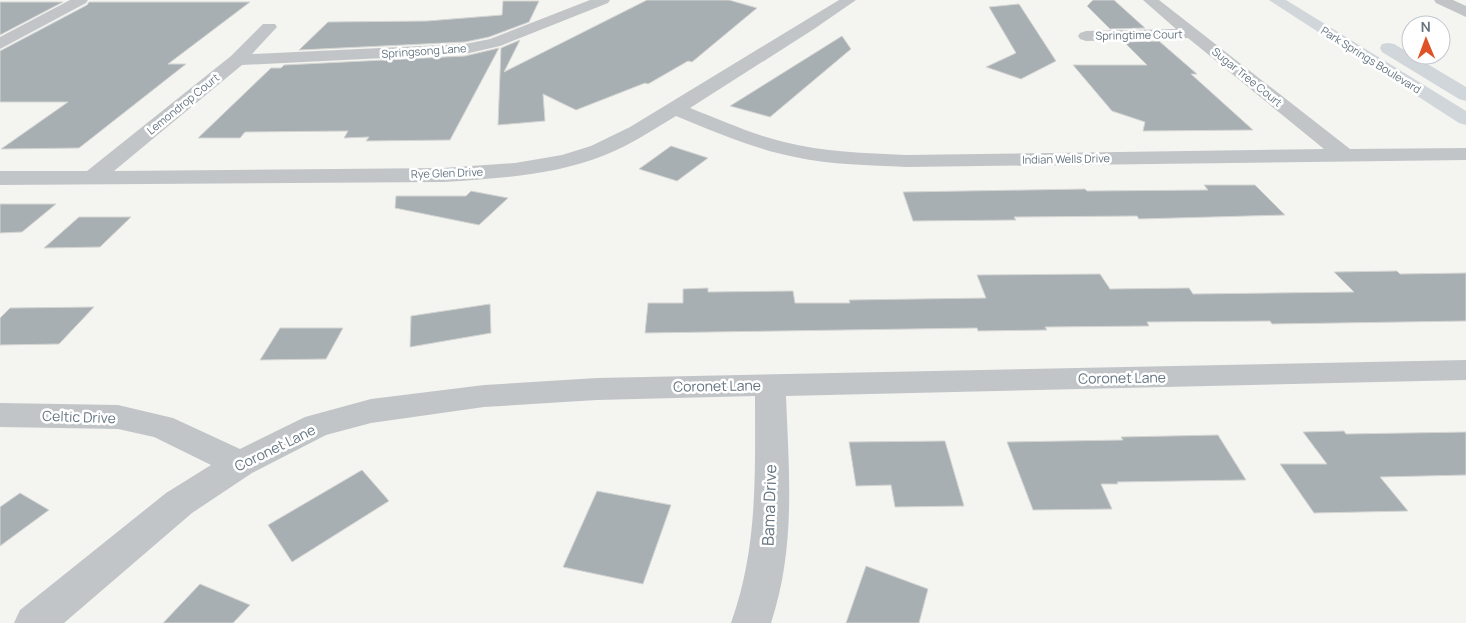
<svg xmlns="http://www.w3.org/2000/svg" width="1466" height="623" viewBox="0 0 1466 623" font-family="Manrope,sans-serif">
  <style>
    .building { fill: #a7afb3; stroke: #d5d5d3 }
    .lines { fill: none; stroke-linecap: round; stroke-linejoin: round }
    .minor { fill: #c2c5c8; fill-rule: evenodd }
    .secondary { fill: #d1d6da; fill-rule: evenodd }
    .labels { text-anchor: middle; stroke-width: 5; stroke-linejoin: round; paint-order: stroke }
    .far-street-label { font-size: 11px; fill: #647481; stroke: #fff }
    .street-label { font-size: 14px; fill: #647481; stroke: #fff }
    .near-street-label { font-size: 16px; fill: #647481; stroke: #fff }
  </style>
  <rect width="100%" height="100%" fill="#f4f4f0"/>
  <!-- building -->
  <g class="building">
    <polygon points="647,0 729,0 757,8 692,62 688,61 648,84 645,83 576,110 543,94 545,121 498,125 501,48 520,40 504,72"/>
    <polygon points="1093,0 1114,0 1145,28 1110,29 1087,6"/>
    <polygon points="503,1 539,1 529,22 489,37 465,42 299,50 328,22 427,21 502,15"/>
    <polygon points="0,2 63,2 0,35"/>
    <polygon points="89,2 250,2 168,64 186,64 79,148 1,149 68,102 0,102 0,51 87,5"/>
    <polygon points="1019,4 1056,61 1021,79 986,67 1016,53 989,7"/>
    <polygon points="842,36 851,49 770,117 730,106"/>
    <polygon points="1159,41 1197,74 1191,74 1253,130 1143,131 1145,122 1112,111 1073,65 1147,65 1124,42"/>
    <polygon points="499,48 450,140 366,141 369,137 344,138 348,131 245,132 240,138 198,138 271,68 281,68 284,65 465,56"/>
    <polygon points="671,146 708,158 677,181 639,169"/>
    <polygon points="1204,185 1255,185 1285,215 1139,219 1137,216 1014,217 1016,220 913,221 903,192 1085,189 1087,191 1208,190"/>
    <polygon points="471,191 508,198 479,225 395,208 396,196 466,196"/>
    <polygon points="0,204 56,204 22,232 0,233"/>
    <polygon points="79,217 131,217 100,247 44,248"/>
    <polygon points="1397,271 1400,274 1466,273 1466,321 1272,324 1270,321 1147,322 1149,326 1045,327 1047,330 978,331 977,328 645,333 648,303 683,303 683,289 708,288 708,292 793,291 795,303 850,303 849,300 986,298 977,275 1100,274 1110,289 1189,288 1193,294 1354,292 1334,272"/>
    <polygon points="490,304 491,333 410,347 411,316"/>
    <polygon points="94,307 59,344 0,345 0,318 10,308"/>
    <polygon points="280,328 343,328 326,359 260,360"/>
    <polygon points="1344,431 1346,434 1466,432 1466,475 1380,477 1408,511 1314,513 1280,464 1327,464 1303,432"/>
    <polygon points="1218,435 1246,480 1117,482 1118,484 1101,484 1112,509 1033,510 1007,442 1123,440 1121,437"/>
    <polygon points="945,441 964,506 895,507 891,485 856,486 849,442"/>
    <polygon points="362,470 389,501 292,562 268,525"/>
    <polygon points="597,491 671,505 643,584 563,567"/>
    <polygon points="20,493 49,510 0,546 0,507"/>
    <polygon points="866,566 928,589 919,623 846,623"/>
    <polygon points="200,584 250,605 233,623 163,623"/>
  </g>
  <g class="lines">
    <!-- minor -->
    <g class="minor">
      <polygon points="70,0 88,0 86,3 0,49 0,37"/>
      <path d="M590,0H610L608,3L500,46L465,54L242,65L114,171L443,168L515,163L562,155L591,146L630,127L839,0H856L814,29L690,108C721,120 751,134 784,142C823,152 865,153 906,155L1324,149L1188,38L1086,41L1080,39L1078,36L1080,33L1086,31L1176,29L1143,0H1159L1350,149L1466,148V160L906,167C869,165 832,165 795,157C754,149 715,132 676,116C653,130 630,145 605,155C553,176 498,178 443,182L0,185V171H87L231,56L263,24H275L277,27L252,54L465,44L490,39Z"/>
      <polygon points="1434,0 1453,0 1466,6 1466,17 1436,3"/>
      <path d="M1466,360V380L786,396C789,474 796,547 771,623H731C758,548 755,475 755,396L597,400L484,407L371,423L326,435L252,473L192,513L64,623H14L20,610L166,493L211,465L154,437L118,429L0,427V403L118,405L173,418L240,449L305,417L371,399L484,385L597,378Z"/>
    </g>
    <!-- secondary -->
    <g class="secondary">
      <polygon points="1269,0 1286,0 1466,111 1466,125 1459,123"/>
      <polygon points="1388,43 1394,44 1466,87 1466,101 1459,99 1382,52 1380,48 1382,44"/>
    </g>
  </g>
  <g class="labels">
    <!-- far-street labels -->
    <g class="far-street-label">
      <text transform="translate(1139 35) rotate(-1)" y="4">Springtime Court</text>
      <text transform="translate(424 51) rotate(-4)" y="4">Springsong Lane</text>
      <text transform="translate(1371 60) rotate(32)" y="4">Park Springs Boulevard</text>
      <text transform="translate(1247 77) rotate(39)" y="4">Sugar Tree Court</text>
      <text transform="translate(183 104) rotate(-39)" y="4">Lemondrop Court</text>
      <text transform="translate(1066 159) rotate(-1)" y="4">Indian Wells Drive</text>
      <text transform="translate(447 173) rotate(-2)" y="4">Rye Glen Drive</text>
    </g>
    <!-- street labels -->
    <g class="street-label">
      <text transform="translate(1122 378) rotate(-1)" y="5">Coronet Lane</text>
      <text transform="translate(717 386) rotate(-1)" y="5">Coronet Lane</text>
      <text transform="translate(79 417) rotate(2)" y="5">Celtic Drive</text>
      <text transform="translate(275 448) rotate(-26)" y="5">Coronet Lane</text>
    </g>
    <!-- near-street labels -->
    <g class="near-street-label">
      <text transform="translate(769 505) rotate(-88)" y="6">Bama Drive</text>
    </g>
  </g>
  <!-- north arrow -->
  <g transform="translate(1426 40) rotate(359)"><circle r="24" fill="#ffffff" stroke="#c1c7cd"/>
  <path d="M0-4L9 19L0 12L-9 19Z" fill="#df5225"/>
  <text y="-8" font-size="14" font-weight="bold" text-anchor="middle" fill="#647481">N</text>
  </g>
</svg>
